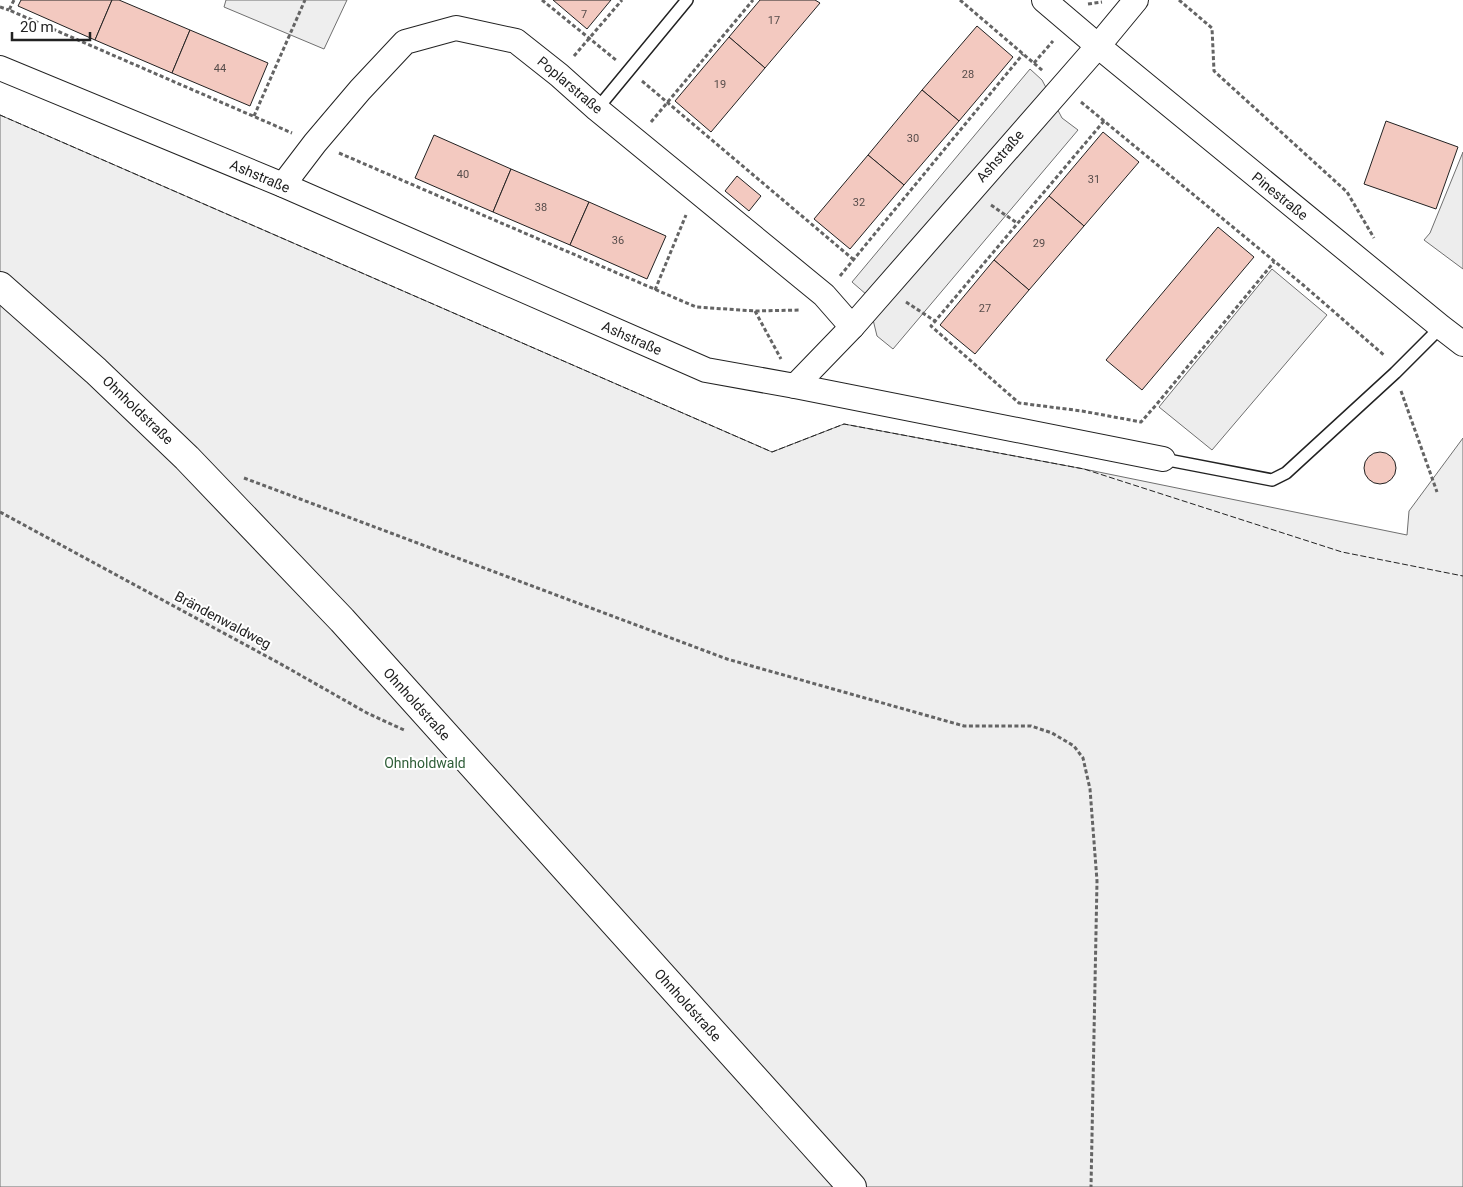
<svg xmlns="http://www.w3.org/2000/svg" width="1463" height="1187" viewBox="0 0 1463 1187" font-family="Roboto,sans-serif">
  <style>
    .green { fill: #eee; stroke: #6f6f6f }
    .parking { fill: #ededed; stroke: #6f6f6f }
    .building { fill: #f3c9c0; stroke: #222 }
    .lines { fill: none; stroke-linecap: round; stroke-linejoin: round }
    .lane-casing { stroke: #222; stroke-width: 14 }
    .street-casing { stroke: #222; stroke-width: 26 }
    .secondary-casing { stroke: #222; stroke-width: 30 }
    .path { stroke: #646464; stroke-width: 3; stroke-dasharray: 4 2.5; stroke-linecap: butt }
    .lane { stroke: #fff; stroke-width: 11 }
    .street { stroke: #fff; stroke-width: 24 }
    .secondary { stroke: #fff; stroke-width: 28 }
    .fence { stroke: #222; stroke-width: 1; stroke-dasharray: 6 2.5; stroke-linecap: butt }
    .labels { text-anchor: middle; stroke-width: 4; stroke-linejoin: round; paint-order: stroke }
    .number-label { font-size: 11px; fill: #564c4a }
    .street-label { font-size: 14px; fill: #222; stroke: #fff }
    .park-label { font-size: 14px; fill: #2f5e38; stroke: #fff }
  </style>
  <rect width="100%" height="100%" fill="#fff"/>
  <!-- green -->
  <g class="green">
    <polygon points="226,0 347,0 324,49 224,7"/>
    <polygon points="0,115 772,452 844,424 1084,469 1407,535 1409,511 1463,438 1463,1187 0,1187"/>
  </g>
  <!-- parking -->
  <g class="parking">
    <polygon points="1030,69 1042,80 1062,118 1078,130 893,349 877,336 867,295 852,282"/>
    <polygon points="1463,152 1463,269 1424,240 1430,233"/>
    <polygon points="1272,269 1327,315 1212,450 1159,407"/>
  </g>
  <!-- building -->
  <g class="building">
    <polygon points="21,0 112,0 95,40 18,6"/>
    <polygon points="112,0 119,0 190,30 172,73 95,40"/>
    <polygon points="553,0 611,0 587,29"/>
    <polygon points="760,0 815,0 820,3 765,68 729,37"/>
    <polygon points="977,26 1013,57 959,121 922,90"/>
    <polygon points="190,30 268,63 250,106 172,73"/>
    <polygon points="729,37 765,68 711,132 675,101"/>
    <polygon points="922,90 959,121 904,185 868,155"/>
    <polygon points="1386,121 1458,147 1436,209 1364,184"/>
    <polygon points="1103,132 1139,162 1084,226 1049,196"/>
    <polygon points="434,135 511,169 493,212 415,178"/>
    <polygon points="868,155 904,185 850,249 814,219"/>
    <polygon points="511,169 589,202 570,245 493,212"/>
    <polygon points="737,176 761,196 749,211 725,191"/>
    <polygon points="1049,196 1084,226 1029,290 994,260"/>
    <polygon points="589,202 666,236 647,279 570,245"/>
    <polygon points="1218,227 1254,257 1142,390 1106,360"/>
    <polygon points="994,260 1029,290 975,354 940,325"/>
    <circle cx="1380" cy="468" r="16"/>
  </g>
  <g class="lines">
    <defs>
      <g id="lane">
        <polyline points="597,109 687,0"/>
        <polyline points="1163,459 1272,480 1286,473 1395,373 1441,327"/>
      </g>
      <g id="street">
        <polyline points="1044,0 1098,46 1441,327 1463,344"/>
        <polyline points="0,68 283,185 706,370 795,386 852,327 1098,46 1136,0"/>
        <polyline points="283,185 315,143 360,90 405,42 456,28 516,41 559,75 597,109 824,295 852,327"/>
        <polyline points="795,386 1163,459"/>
      </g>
      <polyline id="secondary" points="0,286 96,371 187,458 342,620 852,1187"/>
    </defs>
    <!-- lane casing -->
    <use href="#lane" class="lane-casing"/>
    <!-- street casing -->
    <use href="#street" class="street-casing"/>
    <!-- secondary casing -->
    <use href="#secondary" class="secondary-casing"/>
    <!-- path -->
    <g class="path">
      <polyline points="14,0 9,10 292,133"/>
      <polyline points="542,0 616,60"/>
      <polyline points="960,0 1043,71"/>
      <polyline points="1179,0 1212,28 1214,71 1347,192 1374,238"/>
      <polyline points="1088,4 1102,2"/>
      <polyline points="0,7 9,10"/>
      <polyline points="574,56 622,0"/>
      <polyline points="1034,63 1053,41"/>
      <polyline points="642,81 854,260"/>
      <polyline points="1081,102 1302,284 1385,356"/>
      <polyline points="254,116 305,0"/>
      <polyline points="1104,121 931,326 1019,403 1082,411 1141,422 1156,405 1274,262"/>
      <polyline points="651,122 753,0"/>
      <polyline points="339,153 696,307 755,311 801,310"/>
      <polyline points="991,205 1017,223"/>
      <polyline points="840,276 1023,54"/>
      <polyline points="655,290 686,215"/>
      <polyline points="906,302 935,321"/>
      <polyline points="755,311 781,359"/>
      <polyline points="1401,391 1437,492"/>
      <polyline points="244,478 727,659 964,726 1031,726 1052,733 1074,746 1083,758 1090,789 1097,881 1091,1187"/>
      <polyline points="0,512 279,663 367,713 404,730"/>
    </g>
    <!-- lane -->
    <use href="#lane" class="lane"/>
    <!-- street -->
    <use href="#street" class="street"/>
    <!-- secondary -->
    <use href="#secondary" class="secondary"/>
    <!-- fence -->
    <polyline class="fence" points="0,115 772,452 844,424 1084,469 1342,552 1463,576"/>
  </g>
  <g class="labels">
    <!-- number labels -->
    <g class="number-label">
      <text x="584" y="18">7</text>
      <text x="774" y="24">17</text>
      <text x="220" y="72">44</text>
      <text x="968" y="78">28</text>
      <text x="720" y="88">19</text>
      <text x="913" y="142">30</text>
      <text x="463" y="178">40</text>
      <text x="1094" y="183">31</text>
      <text x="859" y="206">32</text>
      <text x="541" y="211">38</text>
      <text x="618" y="244">36</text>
      <text x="1039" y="247">29</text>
      <text x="985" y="312">27</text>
    </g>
    <!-- street labels -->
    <g class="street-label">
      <text transform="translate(570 85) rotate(40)" y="5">Poplarstraße</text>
      <text transform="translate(1000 156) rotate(-49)" y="5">Ashstraße</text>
      <text transform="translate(260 176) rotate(23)" y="5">Ashstraße</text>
      <text transform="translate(1280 196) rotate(39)" y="5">Pinestraße</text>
      <text transform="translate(632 338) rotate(24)" y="5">Ashstraße</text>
      <text transform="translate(138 410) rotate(44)" y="5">Ohnholdstraße</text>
      <text transform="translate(223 620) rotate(28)" y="5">Brändenwaldweg</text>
      <text transform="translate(417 704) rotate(48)" y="5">Ohnholdstraße</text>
      <text transform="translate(688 1005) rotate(48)" y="5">Ohnholdstraße</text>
    </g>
    <!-- park labels -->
    <g class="park-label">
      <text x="425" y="768">Ohnholdwald</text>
    </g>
  </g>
  <!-- scale -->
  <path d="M12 32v8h78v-8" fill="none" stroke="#222222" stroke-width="2.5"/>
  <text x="20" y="32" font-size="15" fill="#222222" stroke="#ffffff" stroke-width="4" paint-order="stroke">20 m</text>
</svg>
